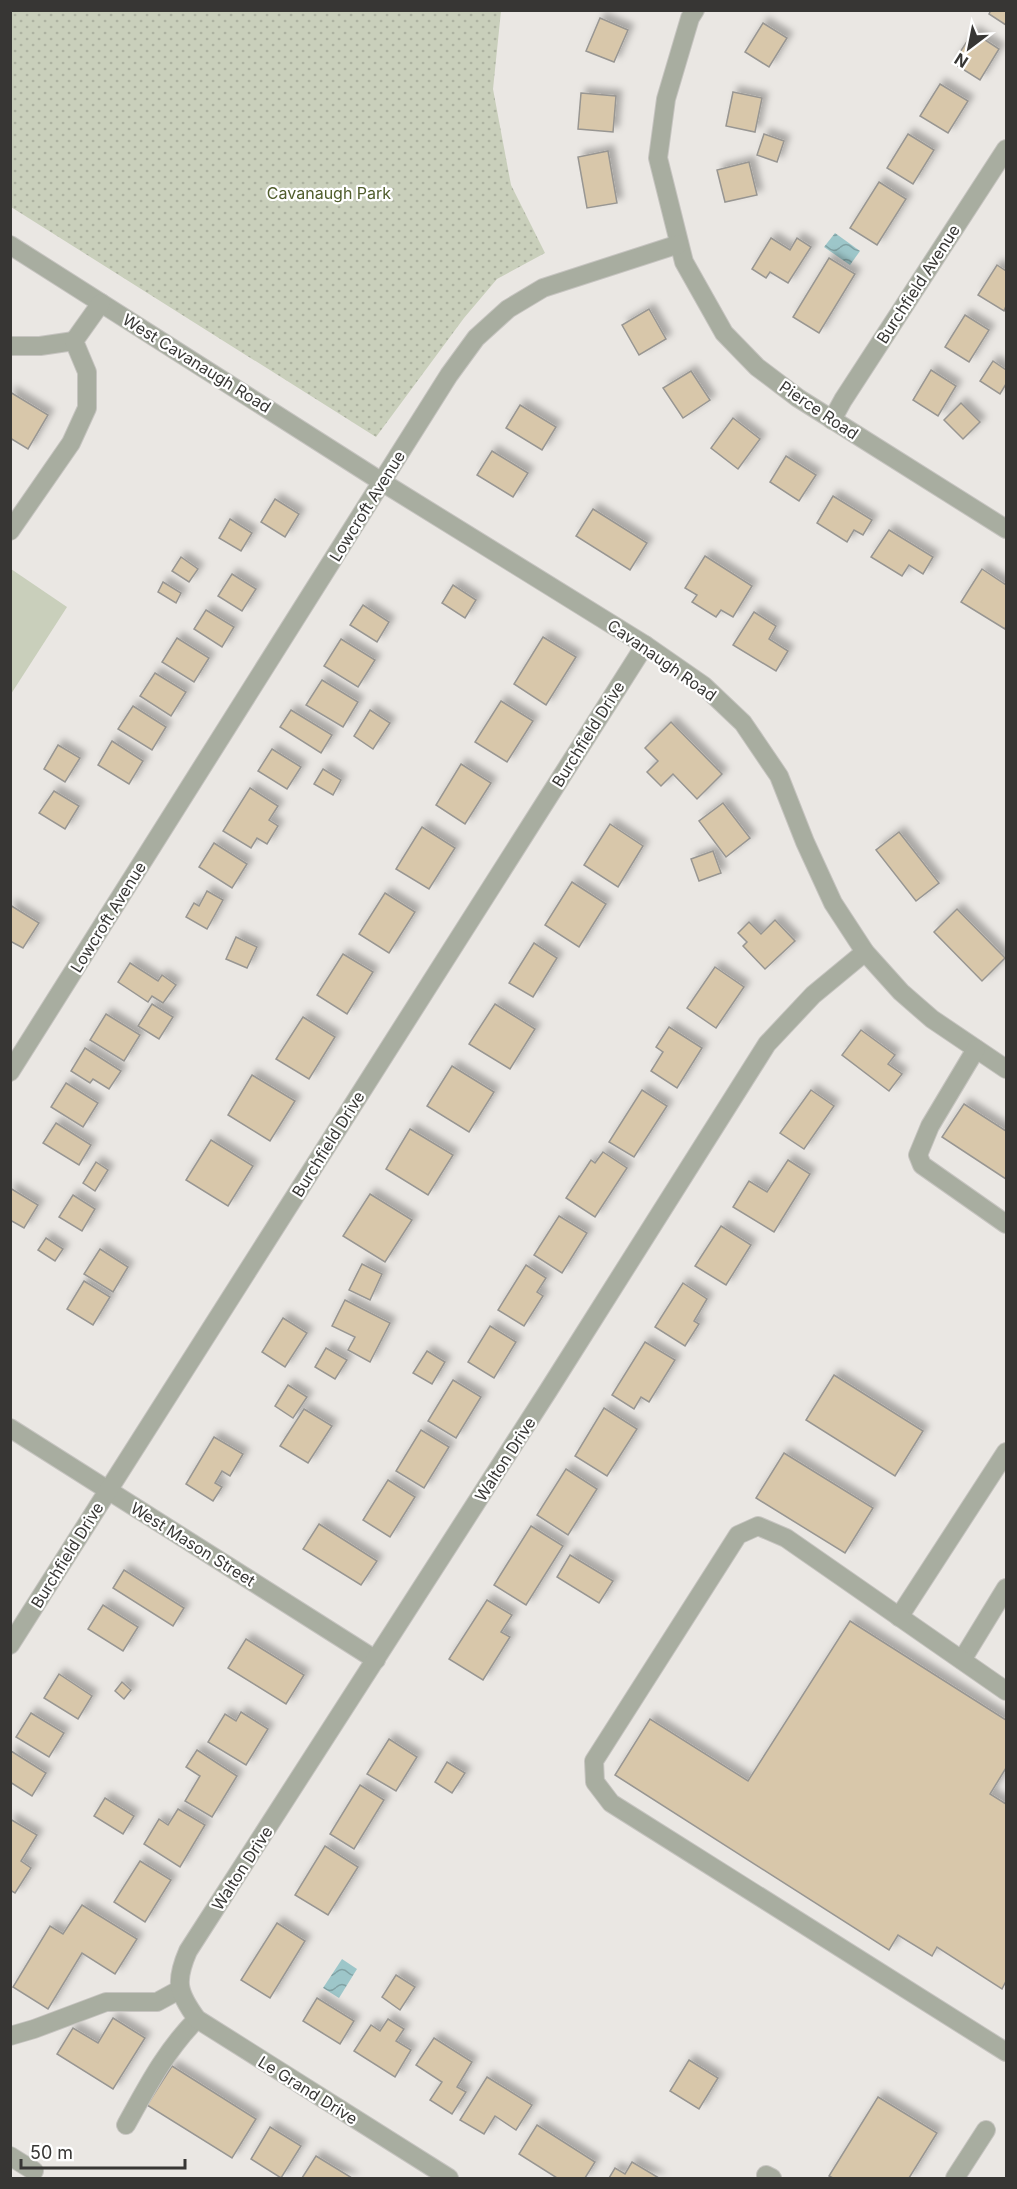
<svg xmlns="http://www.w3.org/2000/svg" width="1017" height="2189" viewBox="0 0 1017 2189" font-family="Inter,sans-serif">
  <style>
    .green { fill: #c9cfbb }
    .park { fill: url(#park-dots) }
    .water { fill: url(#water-waves) }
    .building { fill: #d8c7aa; stroke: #989692; stroke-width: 1.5; filter: url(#shadow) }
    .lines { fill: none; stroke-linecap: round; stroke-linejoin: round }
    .minor-casing { stroke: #c6c4c0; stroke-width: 20 }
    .minor { stroke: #a8ada0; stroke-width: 18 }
    .labels { text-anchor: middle; stroke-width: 4.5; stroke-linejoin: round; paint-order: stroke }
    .park-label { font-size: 16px; fill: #505d2c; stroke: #fff }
    .street-label { font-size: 16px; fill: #373634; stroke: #fff }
  </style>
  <defs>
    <pattern id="park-dots" width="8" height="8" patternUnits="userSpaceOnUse" patternTransform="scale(1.5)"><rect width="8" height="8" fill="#c9cfbb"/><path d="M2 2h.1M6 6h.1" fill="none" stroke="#adb2a1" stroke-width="1.8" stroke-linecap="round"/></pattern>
    <pattern id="water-waves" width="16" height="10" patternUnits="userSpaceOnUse" patternTransform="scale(1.5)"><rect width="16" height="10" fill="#9dc6c9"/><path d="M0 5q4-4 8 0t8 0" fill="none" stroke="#81a2a4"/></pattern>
    <filter id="shadow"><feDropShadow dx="5.5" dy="-5.5" stdDeviation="3" flood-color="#0004"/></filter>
  </defs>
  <rect width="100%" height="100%" fill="#eae7e3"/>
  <!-- green -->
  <polygon class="green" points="11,569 67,607 11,694"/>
  <!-- park -->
  <polygon class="park" points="10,11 501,11 493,89 511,185 545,253 497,279 464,318 376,437 11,207"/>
  <!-- water -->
  <g class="water">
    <polygon points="835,233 860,251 850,265 824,247"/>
    <polygon points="342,1959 357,1969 339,1998 323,1988"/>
  </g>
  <!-- building -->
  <g class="building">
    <polygon points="991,10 1006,10 1006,25 989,14"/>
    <polygon points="600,18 628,30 614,62 586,51"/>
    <polygon points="763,23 787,38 769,67 745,52"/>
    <polygon points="973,32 999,49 980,80 953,63"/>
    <polygon points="940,84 968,101 948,133 920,116"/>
    <polygon points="733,92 762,98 755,132 726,126"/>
    <polygon points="581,93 616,96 613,132 578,129"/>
    <polygon points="764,134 784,141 777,162 757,155"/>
    <polygon points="908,134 934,150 913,184 887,168"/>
    <polygon points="608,151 617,203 587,208 578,157"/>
    <polygon points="749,162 757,195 725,202 717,170"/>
    <polygon points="879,182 906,199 877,245 850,228"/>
    <polygon points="771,238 790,250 797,238 811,247 788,283 770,272 766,278 752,269"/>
    <polygon points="829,258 855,274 819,333 793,317"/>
    <polygon points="997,265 1006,271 1006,306 1004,311 978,295"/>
    <polygon points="649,309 666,339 639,355 622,325"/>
    <polygon points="965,315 989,330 969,362 945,347"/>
    <polygon points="993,361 1006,370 1006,384 1000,394 980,381"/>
    <polygon points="931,370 956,386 938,416 913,400"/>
    <polygon points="691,371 710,400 683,418 663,388"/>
    <polygon points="10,392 48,415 28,449 10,438"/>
    <polygon points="961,403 980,422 963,439 944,420"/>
    <polygon points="520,405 556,427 542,450 506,428"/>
    <polygon points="733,418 760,439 738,469 711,448"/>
    <polygon points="492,451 528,473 513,497 477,475"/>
    <polygon points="786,456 816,475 799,501 770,482"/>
    <polygon points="833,496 872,520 863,535 854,530 847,542 817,523"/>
    <polygon points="275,499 299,514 285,537 261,522"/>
    <polygon points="593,509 647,543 630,570 576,536"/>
    <polygon points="230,519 252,533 241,551 219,538"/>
    <polygon points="889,530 933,557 923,574 909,565 902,576 871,557"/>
    <polygon points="705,556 752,586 733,617 721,610 716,617 692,602 697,595 685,588"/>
    <polygon points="181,557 198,569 189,582 172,571"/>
    <polygon points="982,569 1006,585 1006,626 1005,629 961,602"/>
    <polygon points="232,574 256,589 242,611 218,596"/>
    <polygon points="163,582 181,593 176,603 158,592"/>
    <polygon points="453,585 476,600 465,618 442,603"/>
    <polygon points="363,605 389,622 377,642 350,625"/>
    <polygon points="206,610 234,627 222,647 194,629"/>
    <polygon points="754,612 776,626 769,639 788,651 776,671 733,645"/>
    <polygon points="543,637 576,657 546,705 514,684"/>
    <polygon points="177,638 209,658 194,682 162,662"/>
    <polygon points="341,639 375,660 358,687 324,666"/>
    <polygon points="155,673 186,692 171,716 140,696"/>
    <polygon points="322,680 358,702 343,727 306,705"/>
    <polygon points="501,701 533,721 507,762 475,742"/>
    <polygon points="133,706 166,727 152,750 118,729"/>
    <polygon points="291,710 332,735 321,753 280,727"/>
    <polygon points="370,710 390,723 373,749 354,736"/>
    <polygon points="671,722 722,774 697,799 673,774 661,786 647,772 658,761 645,748"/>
    <polygon points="112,741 143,761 129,784 98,765"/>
    <polygon points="58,745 80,758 65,782 44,769"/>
    <polygon points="272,749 301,767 287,789 258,771"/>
    <polygon points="461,764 491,783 465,824 436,805"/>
    <polygon points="323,769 341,780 333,795 314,784"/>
    <polygon points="250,788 278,806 269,820 278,826 267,844 257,838 251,848 223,831"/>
    <polygon points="54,791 79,806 65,829 39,813"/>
    <polygon points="723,803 750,838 726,857 699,821"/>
    <polygon points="610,824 643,846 618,887 584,865"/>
    <polygon points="422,827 455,848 429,889 396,869"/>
    <polygon points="899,832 939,883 916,901 876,850"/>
    <polygon points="214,843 247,864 232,888 199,867"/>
    <polygon points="713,851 721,873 699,881 691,859"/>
    <polygon points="572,882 606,904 579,947 545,925"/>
    <polygon points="207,891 223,900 207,929 186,917 194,903 199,906"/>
    <polygon points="385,893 415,912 389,953 359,934"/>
    <polygon points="10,905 39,923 23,948 10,941"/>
    <polygon points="957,909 1005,958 982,981 934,932"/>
    <polygon points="775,920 795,941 765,969 743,946 747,942 738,933 749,922 761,934"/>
    <polygon points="236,937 257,947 247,968 226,959"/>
    <polygon points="534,943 557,958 533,997 509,983"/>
    <polygon points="343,954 373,972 347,1014 317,995"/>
    <polygon points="130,963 158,981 162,975 176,985 163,1003 152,996 148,1002 118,982"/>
    <polygon points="715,967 744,987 716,1028 687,1008"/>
    <polygon points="152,1004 173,1017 159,1039 138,1026"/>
    <polygon points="495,1004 535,1029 510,1069 469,1044"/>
    <polygon points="106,1014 140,1035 124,1061 90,1040"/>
    <polygon points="303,1017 335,1037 309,1079 276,1059"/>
    <polygon points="669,1027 702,1048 677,1088 651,1071 663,1052 656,1047"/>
    <polygon points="861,1030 895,1055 888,1064 902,1074 889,1091 842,1055"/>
    <polygon points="85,1048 121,1071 109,1089 93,1079 90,1083 71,1071"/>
    <polygon points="452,1066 494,1092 469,1132 427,1106"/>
    <polygon points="252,1075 295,1101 270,1141 228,1115"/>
    <polygon points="66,1083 98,1103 83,1127 51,1107"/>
    <polygon points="642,1090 667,1106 634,1157 609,1142"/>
    <polygon points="811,1090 834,1106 804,1149 780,1133"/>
    <polygon points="964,1104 1006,1131 1006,1179 942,1137"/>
    <polygon points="56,1123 91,1145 79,1165 43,1143"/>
    <polygon points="410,1129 453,1155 428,1195 386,1169"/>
    <polygon points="211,1140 253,1166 228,1206 186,1180"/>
    <polygon points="603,1152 627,1168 595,1217 566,1198 591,1160 595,1163"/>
    <polygon points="788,1160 810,1174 774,1232 733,1207 749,1181 767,1192"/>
    <polygon points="96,1162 108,1170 95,1191 83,1183"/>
    <polygon points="10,1188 38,1205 24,1228 10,1220"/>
    <polygon points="370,1194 412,1220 385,1262 343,1236"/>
    <polygon points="73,1195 95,1209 82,1231 59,1217"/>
    <polygon points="559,1216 587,1233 562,1273 534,1255"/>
    <polygon points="721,1226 751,1245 726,1285 695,1266"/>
    <polygon points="46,1238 63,1249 55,1261 38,1250"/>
    <polygon points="100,1249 128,1267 113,1292 84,1274"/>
    <polygon points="362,1264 382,1274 370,1300 349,1290"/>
    <polygon points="526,1265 546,1278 537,1292 543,1296 524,1326 498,1310"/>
    <polygon points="84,1281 110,1297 93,1325 67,1309"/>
    <polygon points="683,1283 707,1299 694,1321 699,1324 685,1346 655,1327"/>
    <polygon points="345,1300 390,1323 370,1362 348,1350 355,1337 332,1326"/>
    <polygon points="283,1318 307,1333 285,1367 262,1352"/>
    <polygon points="490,1326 516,1342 494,1378 468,1362"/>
    <polygon points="645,1342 675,1360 649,1402 641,1397 634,1409 612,1395"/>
    <polygon points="326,1348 347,1360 335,1379 315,1367"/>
    <polygon points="427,1351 445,1362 432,1384 413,1373"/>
    <polygon points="834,1375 923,1431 895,1476 806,1420"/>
    <polygon points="453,1380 481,1397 456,1438 428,1421"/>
    <polygon points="288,1385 307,1397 293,1418 275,1406"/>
    <polygon points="604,1408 637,1429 607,1476 575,1456"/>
    <polygon points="304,1409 332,1426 308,1463 280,1446"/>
    <polygon points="421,1430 449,1447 424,1488 396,1471"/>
    <polygon points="214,1437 243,1454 230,1476 222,1471 215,1483 222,1487 213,1501 186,1484"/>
    <polygon points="784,1453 873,1508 845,1553 756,1498"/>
    <polygon points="566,1469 597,1489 568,1535 537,1515"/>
    <polygon points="388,1480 415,1497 390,1537 363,1520"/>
    <polygon points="319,1524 377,1561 361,1585 303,1549"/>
    <polygon points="531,1526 563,1546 526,1605 494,1585"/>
    <polygon points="570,1555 613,1581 599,1603 557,1577"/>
    <polygon points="124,1570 184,1608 173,1626 113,1588"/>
    <polygon points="487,1600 512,1615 501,1632 510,1637 483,1680 449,1659"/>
    <polygon points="103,1605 138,1627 123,1651 88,1629"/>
    <polygon points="850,1621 1006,1720 1006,1768 990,1794 1006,1804 1006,1981 1002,1989 937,1947 932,1956 898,1935 889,1950 615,1775 650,1719 748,1781"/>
    <polygon points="246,1639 304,1675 286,1704 228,1668"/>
    <polygon points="59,1674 92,1696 78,1719 44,1698"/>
    <polygon points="122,1682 131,1690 124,1699 115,1691"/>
    <polygon points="241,1712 268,1729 246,1765 208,1742 225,1714 236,1721"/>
    <polygon points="31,1713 64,1733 49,1757 16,1737"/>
    <polygon points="389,1739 417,1757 396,1791 367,1774"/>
    <polygon points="197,1750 237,1776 212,1817 185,1801 200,1776 186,1767"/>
    <polygon points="11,1751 46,1773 32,1796 10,1782"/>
    <polygon points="447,1762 465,1773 452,1793 435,1782"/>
    <polygon points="360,1785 384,1800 354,1849 330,1834"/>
    <polygon points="105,1798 134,1816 123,1834 94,1816"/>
    <polygon points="178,1809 205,1825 180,1867 144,1844 159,1819 168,1825"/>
    <polygon points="10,1819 37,1835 21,1861 31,1868 15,1893 10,1890"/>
    <polygon points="325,1846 358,1867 328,1915 295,1895"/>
    <polygon points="140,1861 171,1880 145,1922 114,1902"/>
    <polygon points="82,1905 137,1939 115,1974 82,1953 48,2009 13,1987 50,1926 63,1934"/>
    <polygon points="277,1923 305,1941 270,1998 241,1980"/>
    <polygon points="396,1975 415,1987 400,2010 382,1997"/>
    <polygon points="317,1998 354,2021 340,2044 303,2021"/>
    <polygon points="113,2018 145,2038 113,2089 57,2054 73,2028 98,2043"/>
    <polygon points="388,2019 404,2029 396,2041 411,2050 395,2077 354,2051 371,2025 380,2031"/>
    <polygon points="434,2038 472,2062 457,2087 466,2092 452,2114 430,2100 442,2082 416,2065"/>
    <polygon points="689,2060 718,2078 699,2109 670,2091"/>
    <polygon points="172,2066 256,2119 232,2158 147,2105"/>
    <polygon points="487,2077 532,2105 516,2130 495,2116 484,2134 460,2120"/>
    <polygon points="878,2097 937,2133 909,2178 833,2178 829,2176"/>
    <polygon points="537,2125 595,2162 585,2178 557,2178 519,2154"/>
    <polygon points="270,2127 301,2146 281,2178 251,2159"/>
    <polygon points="316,2156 352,2178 302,2178"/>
    <polygon points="632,2162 659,2178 609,2178 615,2168 625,2174"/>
  </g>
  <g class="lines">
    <defs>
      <g id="minor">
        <polyline points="695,10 690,18 666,99 658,158 684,262 724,333 757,367 798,398 1006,529"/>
        <polyline points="10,245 382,482 645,645 704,686 743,723 779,776 805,842 833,903 865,952 901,992 932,1019 1006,1069"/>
        <polyline points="10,346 40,346 74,341"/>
        <polyline points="832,420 843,400 1006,149"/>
        <polyline points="10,531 71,443 87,408 87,372 74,341 101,303"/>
        <polyline points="976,1049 930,1126 918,1155 922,1165 1006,1224"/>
        <polyline points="10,1072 449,375 476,338 508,309 543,288 679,244"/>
        <polyline points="10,1428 376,1660"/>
        <polyline points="899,1617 1006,1452"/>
        <polyline points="10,1645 645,645"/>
        <polyline points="962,1660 1006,1588"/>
        <polyline points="1006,1691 786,1538 758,1526 738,1535 594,1761 595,1782 611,1803 1006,2052"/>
        <polyline points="10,2036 34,2029 106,2002 157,2002 179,1990"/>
        <path d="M126,2125C147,2087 166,2050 197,2019"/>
        <polyline points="10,2156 34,2171"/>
        <polyline points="766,2175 772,2178"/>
        <path d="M449,2178L197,2019C177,1992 175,1981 188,1951L548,1391L767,1044L813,995L865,952"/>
        <polyline points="955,2178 986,2130"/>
      </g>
    </defs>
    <!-- minor casing -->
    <use href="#minor" class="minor-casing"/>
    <!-- minor -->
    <use href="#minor" class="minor"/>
  </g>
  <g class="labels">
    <!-- park labels -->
    <g class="park-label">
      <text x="329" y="199">Cavanaugh Park</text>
    </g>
    <!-- street labels -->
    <g class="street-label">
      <text transform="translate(918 284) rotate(-57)" y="6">Burchfield Avenue</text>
      <text transform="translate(197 363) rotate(32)" y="6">West Cavanaugh Road</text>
      <text transform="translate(819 410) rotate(34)" y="6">Pierce Road</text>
      <text transform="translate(367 506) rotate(-58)" y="6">Lowcroft Avenue</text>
      <text transform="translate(662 660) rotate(35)" y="6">Cavanaugh Road</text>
      <text transform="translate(588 734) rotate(-58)" y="6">Burchfield Drive</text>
      <text transform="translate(108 917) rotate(-58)" y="6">Lowcroft Avenue</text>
      <text transform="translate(328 1144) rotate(-58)" y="6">Burchfield Drive</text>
      <text transform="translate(505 1459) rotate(-57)" y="6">Walton Drive</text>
      <text transform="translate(193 1544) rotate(32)" y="6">West Mason Street</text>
      <text transform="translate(67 1555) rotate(-58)" y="6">Burchfield Drive</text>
      <text transform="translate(242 1868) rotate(-57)" y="6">Walton Drive</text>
      <text transform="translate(308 2090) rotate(32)" y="6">Le Grand Drive</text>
    </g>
  </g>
  <!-- border -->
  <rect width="1017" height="2189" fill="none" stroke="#373634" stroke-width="24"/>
  <!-- north arrow -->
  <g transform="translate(969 48) rotate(212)" stroke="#ffffff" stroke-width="4.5" paint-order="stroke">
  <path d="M0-4.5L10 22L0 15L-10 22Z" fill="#373634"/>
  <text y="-9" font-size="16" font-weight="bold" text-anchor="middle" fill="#373634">N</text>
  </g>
  <!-- scale -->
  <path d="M21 2159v9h164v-9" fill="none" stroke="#373634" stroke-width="3"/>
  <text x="30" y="2159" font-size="18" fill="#373634" stroke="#ffffff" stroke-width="4.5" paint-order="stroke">50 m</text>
</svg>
